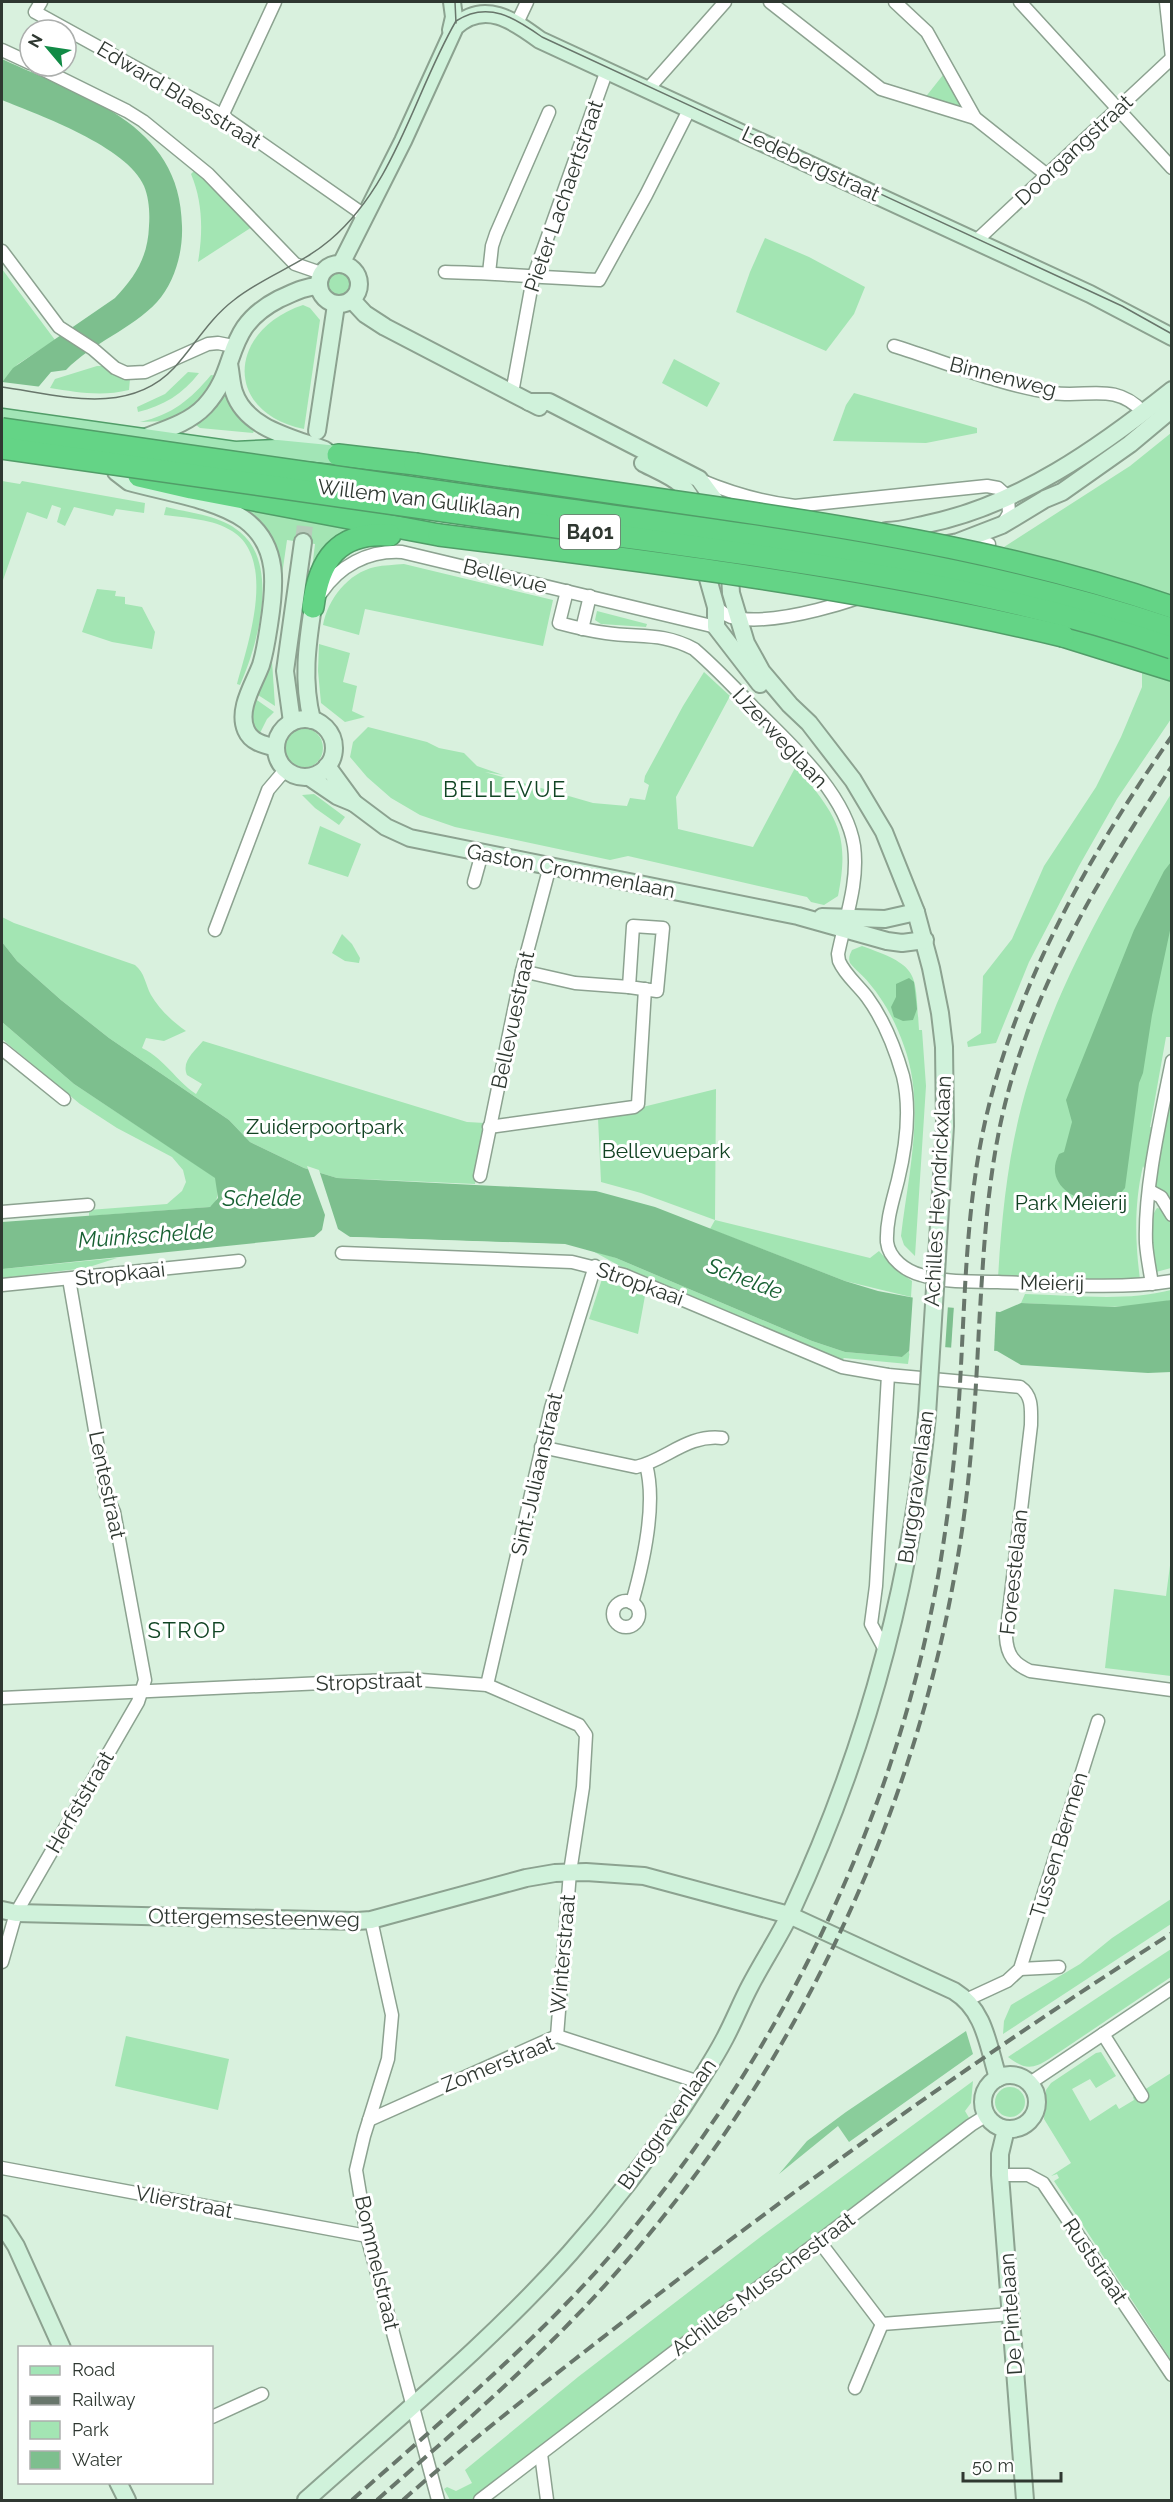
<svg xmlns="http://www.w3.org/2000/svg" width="1173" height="2502" viewBox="0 0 1173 2502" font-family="Raleway,sans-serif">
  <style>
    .green { fill: #a3e5b3 }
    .forest { fill: #8acd9b }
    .water { fill: #7dbf8e }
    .pier { fill: #d9f1de }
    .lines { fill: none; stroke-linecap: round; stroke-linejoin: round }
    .secondary-tunnel { stroke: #b7ccbb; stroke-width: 16; stroke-dasharray: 16 8; stroke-linecap: butt }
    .street-casing { stroke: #8ca290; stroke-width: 15 }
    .secondary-casing { stroke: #8ca290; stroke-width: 20 }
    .primary-casing { stroke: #519d68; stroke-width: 21 }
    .highway-casing { stroke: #519d68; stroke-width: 24 }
    .street { stroke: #fff; stroke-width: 12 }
    .secondary { stroke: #d0f2db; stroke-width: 16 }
    .primary { stroke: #a2e5b6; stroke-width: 18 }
    .highway { stroke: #64d486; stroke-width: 21 }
    .tram { stroke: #68766b; stroke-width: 1.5 }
    .rail { stroke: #68766b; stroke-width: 4; stroke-dasharray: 12 6; stroke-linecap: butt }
    .secondary-bridge-casing { stroke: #8ca290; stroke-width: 20; stroke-linecap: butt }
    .highway-bridge-casing { stroke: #519d68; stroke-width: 24; stroke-linecap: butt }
    .secondary-bridge { stroke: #d0f2db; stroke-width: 16 }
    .highway-bridge { stroke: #64d486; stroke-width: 21 }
    .labels { text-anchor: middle; stroke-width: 6; stroke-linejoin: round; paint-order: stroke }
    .shield { fill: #fff; stroke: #6d746f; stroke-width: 1.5 }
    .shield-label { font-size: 20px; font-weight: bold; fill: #2f3831 }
    .street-label { font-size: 21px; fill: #2f3831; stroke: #fff }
    .park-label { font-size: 21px; fill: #114222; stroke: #fff }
    .neighbourhood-label { font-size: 22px; letter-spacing: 1.5px; fill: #114524; stroke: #fff }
    .water-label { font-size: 22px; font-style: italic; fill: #176032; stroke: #fff }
  </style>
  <rect width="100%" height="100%" fill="#d9f1de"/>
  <!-- green -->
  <g class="green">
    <polygon points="948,73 965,102 958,107 924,99 943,75"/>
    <path d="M195,170L252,227L198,262C203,233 203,202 191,174Z"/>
    <polygon points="765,238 809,257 865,287 854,314 826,351 736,312 750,272"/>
    <polygon points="2,269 55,340 18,364 3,381 2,381"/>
    <circle cx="338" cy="284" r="14"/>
    <path d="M303,305L310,308L320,320L304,429C222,412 228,330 303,305Z"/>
    <polygon points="674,359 720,383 707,407 662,383"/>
    <path d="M97,366H103L130,379L129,390C101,397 76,392 50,388L55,379Z"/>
    <path d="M188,372L199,373C183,394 163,406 138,412L137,407L165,394Z"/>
    <path d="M211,375L218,376L201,406L166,421L140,422C172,415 191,399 211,375Z"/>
    <polygon points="226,392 255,429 253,433 200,428 196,425 215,408"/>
    <polygon points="854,393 977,428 977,433 926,443 833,441 846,405"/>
    <polygon points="1171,433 1171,595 1004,547 1130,466"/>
    <polygon points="2,481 20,484 22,481 145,503 144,513 116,509 113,516 74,507 65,526 57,522 61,508 52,505 47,519 27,512 2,583"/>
    <polygon points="233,505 360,530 311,577 315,544 287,540 282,575"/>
    <path d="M166,507C190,513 220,515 240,532C280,564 258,645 240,685L237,684C248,644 277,559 232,531C213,519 187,518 164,515Z"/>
    <path d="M404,564L553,600L543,646L365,609L359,635L323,625C328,599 348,573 375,567C384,565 394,565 404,564Z"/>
    <polygon points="97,589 116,591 115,596 125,597 125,604 142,607 155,632 152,649 112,642 82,632"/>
    <polygon points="597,611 647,624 646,627 601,624 595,620"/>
    <polygon points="319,644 350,653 343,682 357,686 352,711 365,717 345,722 321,703 318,671"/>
    <polygon points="267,660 272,661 275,706 255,693"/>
    <polygon points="1142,671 1171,682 1171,719 1117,799 1079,866 1029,962 996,1043 968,1047 967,1042 981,1033 983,976 1012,939 1044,866 1096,787 1121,737 1142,687"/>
    <path d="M704,672L730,696L676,797L678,829L753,847L796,766C835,815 851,831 838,896L824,905L811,902L807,897L628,856L610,860L455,827L420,815L391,798L367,777L350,757L353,742L368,727L427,742L439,748L464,753L477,766L503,775L485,772L593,803L627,806L630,798L645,800L649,785L644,782L645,776L683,706Z"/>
    <polygon points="254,698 274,712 267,719 259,735 251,718"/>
    <circle cx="303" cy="748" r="20"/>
    <polygon points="314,794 345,817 339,825 315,808 302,795"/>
    <path d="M1171,794V1037H1166L1150,1127L1165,1130L1171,1098V1268L1156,1272C1153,1257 1146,1221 1157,1208L1162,1209L1143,1166C1134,1204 1135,1242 1140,1279L998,1278C1002,1211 1009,1144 1029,1080C1060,978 1115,884 1171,794Z"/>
    <polygon points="320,826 361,844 348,877 308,864"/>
    <path d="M2,917L14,923L135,965C145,973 145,984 151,995C159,1009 173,1022 186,1031L164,1041L146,1038L142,1048C166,1060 175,1080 196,1094L202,1084L187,1075C181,1061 195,1051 203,1041L467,1122L485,1123L475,1184L337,1178L304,1168L250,1142L229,1120L109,1038L61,1000L17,961L2,942Z"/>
    <polygon points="342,934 352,944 360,958 359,963 345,961 332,953"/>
    <path d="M862,946C921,967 915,972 919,1030H922L926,1086L915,1256L904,1245L901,1236C908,1175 926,1106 904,1046C896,1023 885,1002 869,983C864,976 855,970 850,963C848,958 850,954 852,950Z"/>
    <path d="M2,1022L74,1084L216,1178C217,1189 221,1200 210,1207L89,1216V1210L167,1204L182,1191L186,1182L183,1170L172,1157L117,1128L80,1104L2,1039Z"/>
    <polygon points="716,1089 715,1220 870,1258 879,1251 895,1269 912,1281 911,1297 845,1281 710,1229 715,1220 641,1193 601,1182 598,1118"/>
    <polygon points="589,1249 616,1258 812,1341 845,1352 902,1357 910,1350 908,1364 844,1358 842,1360 627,1270"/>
    <polygon points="117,1258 86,1268 2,1278 2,1269"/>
    <polygon points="602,1279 645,1296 638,1334 589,1319"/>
    <path d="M1171,1290V1300C1123,1312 1071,1305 1021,1303L1025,1294C1073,1295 1125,1302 1171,1290Z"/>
    <polygon points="1171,1558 1171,1676 1105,1668 1114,1589 1166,1596"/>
    <polygon points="1171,1899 1171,1924 1003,2034 1004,2021 1011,2005 1080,1964 1112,1938"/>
    <path d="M1171,1949V1977L1049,2059C1032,2070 1024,2069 1008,2057Z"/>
    <polygon points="126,2036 229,2059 218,2110 115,2086"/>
    <polygon points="1101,2052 1116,2076 1096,2088 1090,2079 1072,2089 1090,2121 1116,2104 1119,2109 1134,2100 1133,2097 1171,2073 1171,2360 1054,2181 1059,2178 1057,2174 1051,2176 1071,2163 1044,2119 1046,2090 1051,2083 1096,2053"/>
    <polygon points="973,2081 971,2103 965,2111 971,2121 476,2500 450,2500 444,2489 447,2487 456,2491 472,2483 465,2470 578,2377 763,2235"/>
    <circle cx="1010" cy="2102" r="15"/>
  </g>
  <!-- forest -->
  <polygon class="forest" points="966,2031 973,2054 849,2142 838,2126 779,2174 807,2141 846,2112"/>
  <!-- water -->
  <g class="water">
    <path d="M2,59C81,96 181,122 182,226C183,252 175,282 157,302C132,329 92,343 66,370L51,372L13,417L2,389L3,381L13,368L115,298C135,277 148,257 149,226C150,213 149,198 144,186C128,147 39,115 2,100Z"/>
    <path d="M1171,862V926L1152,1015L1143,1073L1139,1083L1125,1188C1103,1218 1038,1193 1059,1154L1064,1152L1072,1122L1066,1100L1134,930L1164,871Z"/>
    <polygon points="2,942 17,961 61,1000 109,1038 229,1120 250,1142 304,1168 337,1178 596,1191 655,1207 845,1281 878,1291 915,1298 922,1305 1000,1312 1021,1303 1115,1307 1171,1300 1171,1372 1148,1373 1021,1365 997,1351 916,1345 902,1357 845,1352 812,1341 616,1258 565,1244 323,1236 2,1269 2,1222 210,1207 218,1198 215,1178 74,1084 2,1022"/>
    <polygon points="909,978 914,982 917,1009 913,1020 903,1021 894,1017 891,1007 896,997 896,984"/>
  </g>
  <!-- pier -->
  <g class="pier">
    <polygon points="2,382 42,387 16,419 2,459"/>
    <polygon points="307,1166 319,1170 338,1229 350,1237 550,1244 559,1247 323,1239 125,1260 136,1257 313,1238 322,1230 325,1215"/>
    <polygon points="913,1294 924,1303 948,1305 945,1350 917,1348 909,1354"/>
    <polygon points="954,1305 996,1309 994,1353 951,1350"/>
  </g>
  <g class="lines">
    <!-- secondary-tunnel -->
    <polyline class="secondary-tunnel" points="303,542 308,498"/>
    <defs>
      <g id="street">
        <polyline points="41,2 35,12 218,113 357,210 364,218"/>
        <polyline points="770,2 881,89 975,118"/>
        <polyline points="895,2 927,32 975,118 1047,175"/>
        <polyline points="1020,2 1172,168"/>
        <polyline points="1166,2 1172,58"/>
        <polyline points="518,21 527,2"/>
        <polyline points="2,50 30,63"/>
        <polyline points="36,66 127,111 143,121 208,174 295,264 321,273"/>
        <polyline points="648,89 725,2"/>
        <polyline points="222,116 275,2"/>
        <polyline points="976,241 1172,58"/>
        <polyline points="2,251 59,327 93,349 115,368 126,373 145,372 208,344 218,343 233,346"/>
        <path d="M445,272C496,273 547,278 599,280L646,195L690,108"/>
        <polyline points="489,273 492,246 496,234 549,112"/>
        <path d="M894,346C946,362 999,385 1053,393C1088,398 1115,382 1143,412"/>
        <polyline points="512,393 533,278 607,70"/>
        <path d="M700,480C731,493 761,502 795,506L987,486L998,488L1008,497L1009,513L1003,524"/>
        <polyline points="936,566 965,552 989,544"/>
        <path d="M567,591L559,623C574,627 590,631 606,633C640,638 662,632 694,649C715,667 734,687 753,707C789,743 846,793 854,846C859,883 845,919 838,954L839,961C845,975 858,985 867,997C884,1020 895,1048 903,1076C911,1109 906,1147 898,1180C893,1200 886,1221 887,1242C889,1259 906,1271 921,1275C945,1283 973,1281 998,1282C1053,1284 1118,1290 1172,1281"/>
        <path d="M321,593C339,566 368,550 402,552L716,627"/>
        <path d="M716,607C720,611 726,615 731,617C775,628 860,599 901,582"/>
        <polyline points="582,629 590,596"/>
        <polyline points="474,882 482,853"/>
        <polygon points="633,926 663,928 657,991 629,987"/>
        <polyline points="215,930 268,790 285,770"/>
        <polyline points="522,971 575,983 629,987"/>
        <polyline points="2,1049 64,1099"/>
        <polyline points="489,1127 634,1107 638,1104 645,989"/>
        <polyline points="480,1176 522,971 550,866"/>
        <polyline points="1150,1191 1161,1197 1172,1215"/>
        <polyline points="2,1212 88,1205"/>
        <path d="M342,1253L572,1262L624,1275L842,1367L888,1375L1020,1387C1033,1396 1031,1410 1031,1425L1006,1637C1007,1655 1014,1664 1030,1671L1172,1690"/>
        <path d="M1152,1284C1150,1271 1147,1257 1146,1243C1144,1188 1161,1116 1172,1061"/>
        <polyline points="2,1285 239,1261"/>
        <path d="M541,1447L636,1467C665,1461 687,1434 722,1438"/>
        <circle cx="626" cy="1614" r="13"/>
        <path d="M632,1603C643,1564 657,1504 646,1465"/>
        <polyline points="885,1650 871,1624 876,1586 888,1375"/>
        <polyline points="487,1685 551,1408 595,1266"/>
        <polyline points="2,1698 408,1679 487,1685 579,1725 586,1735 583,1787 570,1872 557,2036"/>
        <polyline points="371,1920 392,2015 388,2059 364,2136 356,2170 367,2236 438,2500"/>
        <polyline points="2,1962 16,1913 138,1702 145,1680 114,1512 106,1494 69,1279"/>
        <polyline points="1020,1969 1059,1967"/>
        <polyline points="966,2000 1007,1981 1020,1969 1098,1721"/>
        <polyline points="1103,2034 1142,2096"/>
        <polyline points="1030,2083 1172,1988"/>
        <polyline points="369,2120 557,2036 699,2082"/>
        <polyline points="2,2168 367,2236"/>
        <polyline points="1000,2175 1028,2175 1043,2183 1172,2375"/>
        <polyline points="819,2241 882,2324 1011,2314"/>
        <polyline points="855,2388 882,2324"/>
        <polyline points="212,2417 262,2394"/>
        <polyline points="541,2454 547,2500"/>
        <polyline points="480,2500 971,2125 987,2115"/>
      </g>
      <g id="secondary">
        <polyline points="451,30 454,17 452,2"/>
        <circle cx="339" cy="284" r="20"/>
        <path d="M341,264L403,141L455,27C484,0 513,20 540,40L1090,294L1172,337"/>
        <polyline points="352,300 365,314 385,327 539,407"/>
        <path d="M229,364C231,373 231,383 234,392C246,429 294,438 325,450"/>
        <polyline points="529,402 549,402 699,479 716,502 724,521 728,539 731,593 746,643 762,672 790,705 809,723 853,780 884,832 916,912 931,968 940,1013 944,1047 945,1126 938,1241"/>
        <polyline points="317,431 336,305"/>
        <path d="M143,438C164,430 189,423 205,406C241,367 221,329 279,299C293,293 303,287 318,286"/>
        <path d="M643,463C672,478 685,479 697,512"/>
        <path d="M116,472L129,482C164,492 216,499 245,520C280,546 275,587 269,625C267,638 265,652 261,665C254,684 237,709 246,730C251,742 264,745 276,748"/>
        <polyline points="662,513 765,524"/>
        <path d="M886,531C900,531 913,527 927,524C1019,505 1099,448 1172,390"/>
        <polyline points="885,552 910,551 958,542 1002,525 1045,499 1062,492 1130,444 1172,409"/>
        <polyline points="703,561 716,607 716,627 760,684"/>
        <circle cx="305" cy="748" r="29"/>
        <path d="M312,720C302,681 307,645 313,607"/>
        <polyline points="292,722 285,671 303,542"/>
        <polyline points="327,766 354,803 386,827 410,838 798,916 887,941 902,943 925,940"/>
        <polyline points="309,777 337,796 354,803"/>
        <polyline points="822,917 885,919 916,912"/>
        <path d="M2,1910L16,1913L357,1921L371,1920L526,1878L555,1873L586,1872L644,1876L789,1915L954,1991C985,2010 988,2046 998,2078"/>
        <circle cx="1010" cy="2102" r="27"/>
        <polyline points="1006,2129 1000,2154 1000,2175 1025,2500"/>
        <polyline points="2,2224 16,2246 62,2348"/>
        <polyline points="118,2482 127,2500"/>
        <path d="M306,2500C395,2420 490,2343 570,2253C610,2208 647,2160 681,2110C696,2086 712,2063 725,2038C734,2021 741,2003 750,1986C763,1961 779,1937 791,1912C864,1755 911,1587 927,1415"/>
      </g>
      <polyline id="primary" points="2,418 235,451 277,449 338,455"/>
      <g id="highway">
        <polyline points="338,455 415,464"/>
        <polyline points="139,476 191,488 439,535"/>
        <path d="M313,607C319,560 338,531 390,535"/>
        <polyline points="1063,636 1172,670"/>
      </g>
    </defs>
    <!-- street casing -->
    <use href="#street" class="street-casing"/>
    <!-- secondary casing -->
    <use href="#secondary" class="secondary-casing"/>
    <!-- primary casing -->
    <use href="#primary" class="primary-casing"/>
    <!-- highway casing -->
    <use href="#highway" class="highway-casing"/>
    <!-- street -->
    <use href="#street" class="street"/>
    <!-- secondary -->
    <use href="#secondary" class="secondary"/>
    <!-- primary -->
    <use href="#primary" class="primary"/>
    <!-- highway -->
    <use href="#highway" class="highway"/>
    <!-- tram -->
    <g class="tram">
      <polyline points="455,2 456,23"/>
      <path d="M2,387C59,395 128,417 174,368C195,345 209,319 234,300C264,276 301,265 330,240C396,184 414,93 456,21C488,0 515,18 542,37L1122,306L1172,334"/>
    </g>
    <!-- rail -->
    <g class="rail">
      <path d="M352,2500C435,2427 520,2355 595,2273C771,2076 896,1826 940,1565C948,1516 954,1466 958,1415C964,1332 964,1247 977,1164C1001,1010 1083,863 1172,736"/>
      <path d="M377,2500C456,2430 536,2362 607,2283C785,2086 909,1835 955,1573C970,1492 975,1410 979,1327C983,1261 986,1196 999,1131C1025,999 1099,877 1172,766"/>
      <path d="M403,2500C479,2433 561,2370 642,2307C813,2175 989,2050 1172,1933"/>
    </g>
    <defs>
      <polyline id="secondary-bridge" points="927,1415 938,1241"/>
      <g id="highway-bridge">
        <path d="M2,429C191,456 380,484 569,510C772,538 976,563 1172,629"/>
        <path d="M2,448C202,477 403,505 605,534C796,561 988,585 1172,648"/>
        <path d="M415,464C518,479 621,494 725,509C875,531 1027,557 1172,607"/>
        <path d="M439,535C648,561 857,587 1063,636"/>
      </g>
    </defs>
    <!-- secondary-bridge casing -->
    <use href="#secondary-bridge" class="secondary-bridge-casing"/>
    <!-- highway-bridge casing -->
    <use href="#highway-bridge" class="highway-bridge-casing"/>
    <!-- secondary-bridge -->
    <use href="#secondary-bridge" class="secondary-bridge"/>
    <!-- highway-bridge -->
    <use href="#highway-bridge" class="highway-bridge"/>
  </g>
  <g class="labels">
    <!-- shield labels -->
    <rect class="shield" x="560" y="515" width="60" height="34" rx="4.5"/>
    <g class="shield-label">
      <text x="590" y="539">B401</text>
    </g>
    <!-- street labels -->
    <g class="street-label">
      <text transform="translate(179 95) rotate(31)" y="7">Edward Blaesstraat</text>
      <text transform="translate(1074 150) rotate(-43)" y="7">Doorgangstraat</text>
      <text transform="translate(811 164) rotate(25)" y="7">Ledebergstraat</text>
      <text transform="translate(564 196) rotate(-71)" y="7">Pieter Lachaertstraat</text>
      <text transform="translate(1003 377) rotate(14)" y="7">Binnenweg</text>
      <text transform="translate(419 499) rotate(7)" y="7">Willem van Guliklaan</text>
      <text transform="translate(505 576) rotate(14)" y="7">Bellevue</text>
      <text transform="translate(780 738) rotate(47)" y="7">IJzerweglaan</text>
      <text transform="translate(571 871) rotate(11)" y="7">Gaston Crommenlaan</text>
      <text transform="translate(513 1020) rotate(-78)" y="7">Bellevuestraat</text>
      <text transform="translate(938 1191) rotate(-87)" y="7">Achilles Heyndrickxlaan</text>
      <text transform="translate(120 1274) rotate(-6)" y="7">Stropkaai</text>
      <text transform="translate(1052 1283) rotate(1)" y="7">Meierij</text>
      <text transform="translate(640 1284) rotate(20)" y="7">Stropkaai</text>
      <text transform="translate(537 1474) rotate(-77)" y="7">Sint-Juliaanstraat</text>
      <text transform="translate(107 1485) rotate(78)" y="7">Lentestraat</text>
      <text transform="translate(916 1487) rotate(-82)" y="7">Burggravenlaan</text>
      <text transform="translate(1014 1572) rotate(-84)" y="7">Foreestelaan</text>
      <text transform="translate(369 1682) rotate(-2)" y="7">Stropstraat</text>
      <text transform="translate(80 1802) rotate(-60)" y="7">Herfststraat</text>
      <text transform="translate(1059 1845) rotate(-73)" y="7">Tussen Bermen</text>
      <text transform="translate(254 1918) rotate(1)" y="7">Ottergemsesteenweg</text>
      <text transform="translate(563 1954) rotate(-85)" y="7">Winterstraat</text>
      <text transform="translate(498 2064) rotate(-22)" y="7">Zomerstraat</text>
      <text transform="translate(667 2124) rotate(-55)" y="7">Burggravenlaan</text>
      <text transform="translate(184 2202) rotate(11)" y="7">Vlierstraat</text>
      <text transform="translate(1095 2261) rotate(56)" y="7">Ruststraat</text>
      <text transform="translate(377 2263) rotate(77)" y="7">Bommelstraat</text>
      <text transform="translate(763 2284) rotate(-37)" y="7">Achilles Musschestraat</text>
      <text transform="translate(1011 2314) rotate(-94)" y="7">De Pintelaan</text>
    </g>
    <!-- park labels -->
    <g class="park-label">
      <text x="325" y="1134">Zuiderpoortpark</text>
      <text x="666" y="1158">Bellevuepark</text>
      <text x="1071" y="1210">Park Meierij</text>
    </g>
    <!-- neighbourhood labels -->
    <g class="neighbourhood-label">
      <text x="505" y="797">BELLEVUE</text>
      <text x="187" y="1638">STROP</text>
    </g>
    <!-- water labels -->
    <g class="water-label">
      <text x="262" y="1206">Schelde</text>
      <text transform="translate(146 1235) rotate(-4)" y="8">Muinkschelde</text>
      <text transform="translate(745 1278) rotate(21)" y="8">Schelde</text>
    </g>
  </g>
  <!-- border -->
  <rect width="1173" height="2502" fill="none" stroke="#2f3831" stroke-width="6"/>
  <!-- legend -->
  <rect x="18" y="2346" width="195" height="138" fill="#ffffff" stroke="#acafad" stroke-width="1.5"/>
  <rect x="30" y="2366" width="30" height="9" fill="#a2e5b6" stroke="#acafad" stroke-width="1.5"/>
  <text x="72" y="2376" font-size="18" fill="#2f3831">Road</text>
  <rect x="30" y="2396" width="30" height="9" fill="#68766b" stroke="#acafad" stroke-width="1.5"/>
  <text x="72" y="2406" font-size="18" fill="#2f3831">Railway</text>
  <rect x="30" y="2421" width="30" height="18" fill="#a3e5b3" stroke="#acafad" stroke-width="1.5"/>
  <text x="72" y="2436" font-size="18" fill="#2f3831">Park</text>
  <rect x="30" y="2451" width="30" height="18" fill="#7dbf8e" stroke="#acafad" stroke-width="1.5"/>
  <text x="72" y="2466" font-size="18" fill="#2f3831">Water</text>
  <!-- north arrow -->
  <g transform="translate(48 48) rotate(299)"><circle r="28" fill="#ffffff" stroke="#acafad" stroke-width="1.5"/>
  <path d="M0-4.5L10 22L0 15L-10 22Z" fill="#118b46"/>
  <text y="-9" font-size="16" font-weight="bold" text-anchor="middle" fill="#2f3831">N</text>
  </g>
  <!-- scale -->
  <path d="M963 2472v9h98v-9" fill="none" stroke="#2f3831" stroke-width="3"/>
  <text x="972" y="2472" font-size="18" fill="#2f3831" stroke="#ffffff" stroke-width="4.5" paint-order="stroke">50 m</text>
</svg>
